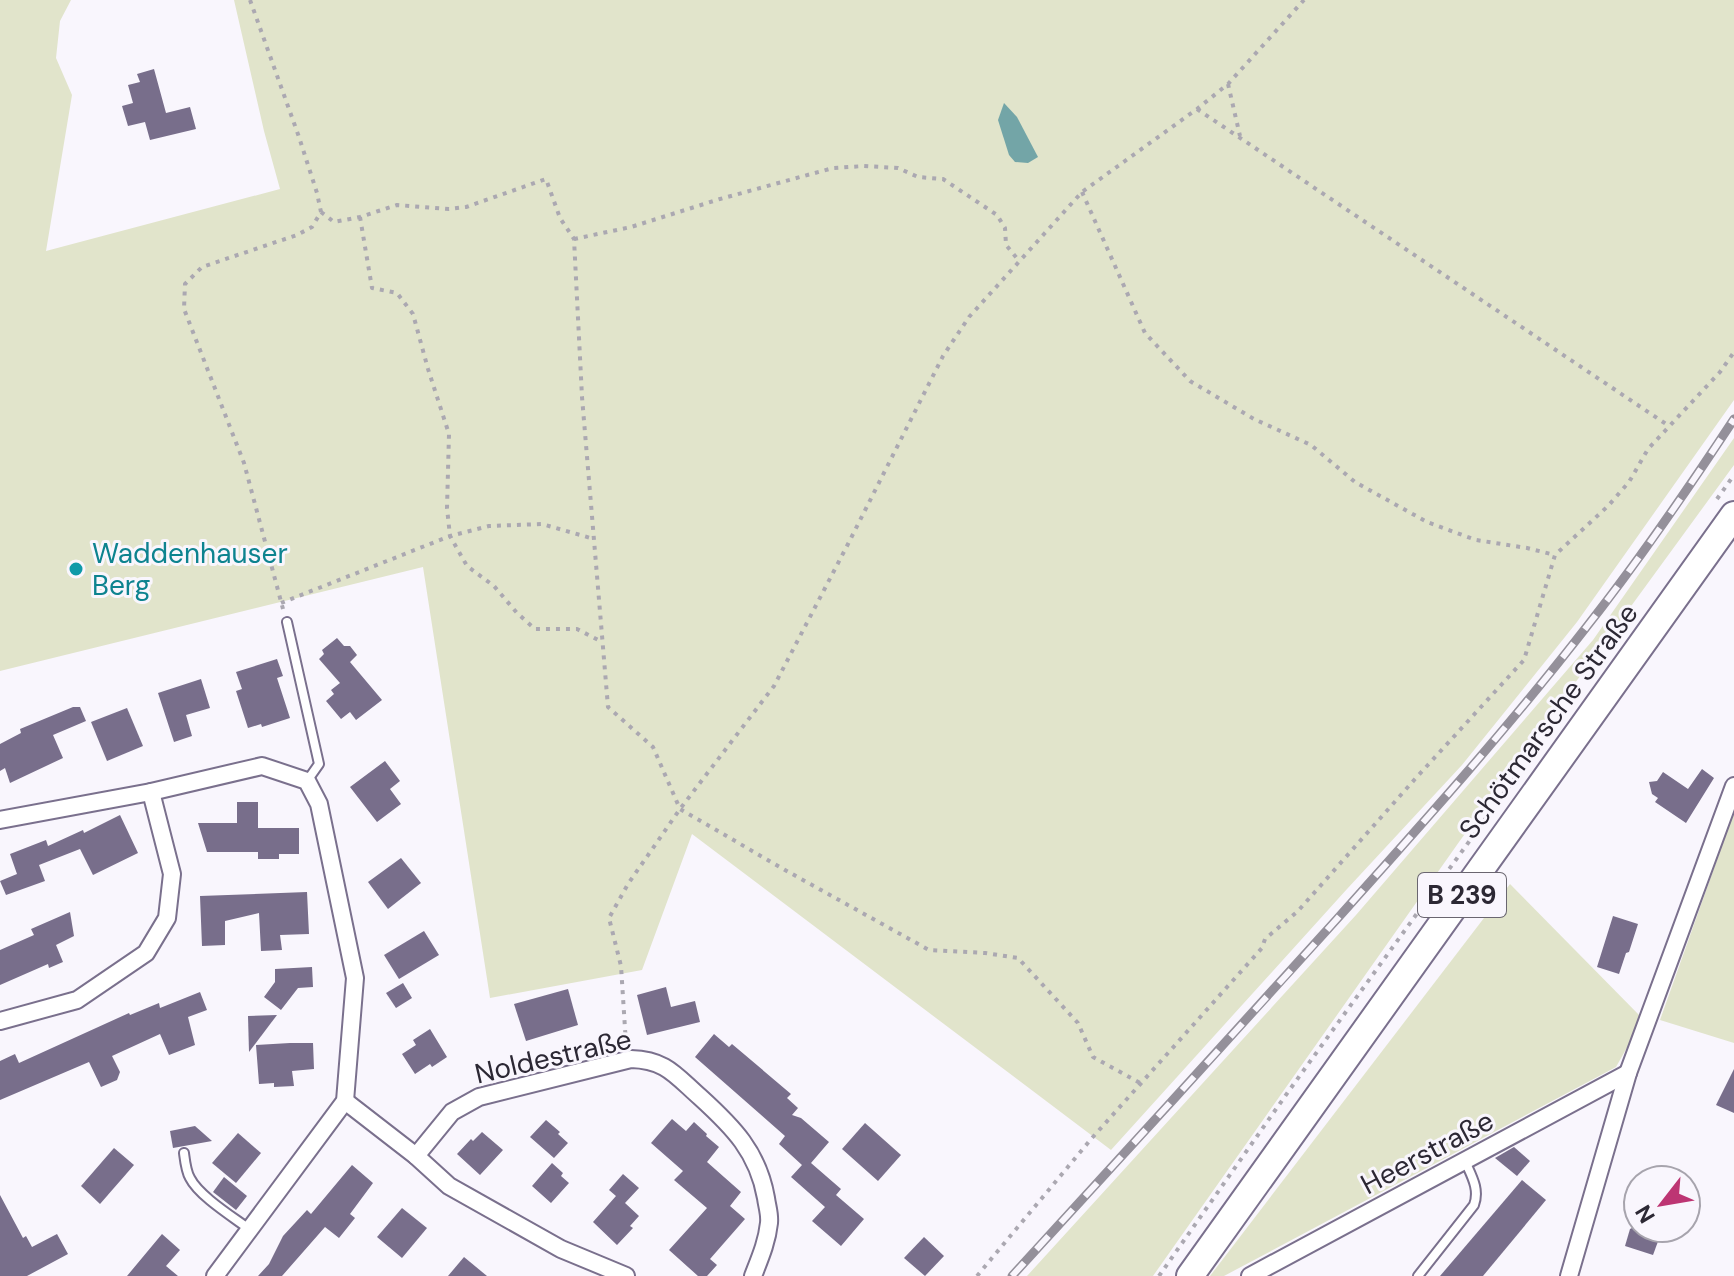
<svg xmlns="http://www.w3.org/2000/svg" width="1734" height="1276" viewBox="0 0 1734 1276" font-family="'DM Sans',sans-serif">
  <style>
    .green { fill: #e1e4cb }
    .water { fill: #73a5a7 }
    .building { fill: #786e8b }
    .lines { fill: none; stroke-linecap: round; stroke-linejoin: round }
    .lane-casing { stroke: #7a708d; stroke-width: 12 }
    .street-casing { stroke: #7a708d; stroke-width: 20 }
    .primary-casing { stroke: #7a708d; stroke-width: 30 }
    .path { stroke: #aba8b1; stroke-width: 4; stroke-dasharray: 4 6; stroke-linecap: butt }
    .lane { stroke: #fff; stroke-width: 8 }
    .street { stroke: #fff; stroke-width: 16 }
    .primary { stroke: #fff; stroke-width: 26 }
    .rail-casing { stroke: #94909a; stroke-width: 9 }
    .rail { stroke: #f9f6fd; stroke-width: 6; stroke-dasharray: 18; stroke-linecap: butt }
    .culture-dot { fill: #0f9aa8; stroke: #f9f6fd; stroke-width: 3 }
    .labels { text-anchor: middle; stroke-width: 6; stroke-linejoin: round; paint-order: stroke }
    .shield { fill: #f9f6fd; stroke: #6a6670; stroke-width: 2 }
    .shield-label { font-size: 26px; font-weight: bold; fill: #2c2834 }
    .culture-label { font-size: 28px; fill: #0d838f; stroke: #f9f6fd; text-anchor: start }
    .street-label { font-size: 28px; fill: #2c2834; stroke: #f9f6fd }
  </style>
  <rect width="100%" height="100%" fill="#f9f6fd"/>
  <!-- green -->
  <g class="green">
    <polygon points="0,0 71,0 60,21 56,58 72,95 46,251 280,189 264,131 234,0 1734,0 1734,400 1577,622 1462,765 1347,889 1111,1150 692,834 642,970 490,998 423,567 0,671"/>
    <polygon points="1734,438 1734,465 1459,842 1153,1276 1027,1276 1356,915 1593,640"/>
    <polygon points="1734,812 1734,1043 1660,1020"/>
    <polygon points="1510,884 1643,1019 1616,1067 1224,1276 1210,1276"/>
  </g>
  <!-- water -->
  <polygon class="water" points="1004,103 1017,117 1038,157 1028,163 1015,162 1009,155 998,120"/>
  <!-- building -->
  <g class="building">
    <polygon points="154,69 166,113 190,107 196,129 150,140 145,122 128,126 122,106 133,103 128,85 140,82 137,74"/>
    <polygon points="337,638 344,646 350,646 357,655 350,662 382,700 356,720 350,712 341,719 326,701 334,694 331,690 340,683 319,659 324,654 322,650"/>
    <polygon points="277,659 283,676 277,678 290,718 262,727 261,724 248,728 236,691 242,689 236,672"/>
    <polygon points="201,679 210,708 186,715 192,736 174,742 158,693"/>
    <polygon points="73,707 80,707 86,721 53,735 63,758 10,783 5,768 0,771 0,744 21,733 20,729"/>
    <polygon points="127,708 143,746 107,761 91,722"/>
    <polygon points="385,761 400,781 390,789 401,804 377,822 350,787"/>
    <polygon points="1702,769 1714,778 1686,823 1655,802 1658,798 1652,794 1649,782 1657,781 1663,772 1688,789"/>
    <polygon points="237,802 258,802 258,828 299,828 299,854 279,854 279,859 258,859 258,852 207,852 198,823 237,823"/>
    <polygon points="120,815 138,853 93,875 80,849 39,865 45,881 6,895 0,881 17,874 10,854 46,840 48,846 83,830 84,833"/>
    <polygon points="401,858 421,883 388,909 368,882"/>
    <polygon points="307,892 309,934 280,935 282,950 261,951 259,913 225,921 225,945 202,946 200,896"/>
    <polygon points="70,912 74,936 56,945 63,962 49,968 48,964 0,985 0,950 34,935 31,929"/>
    <polygon points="1613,916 1638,924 1629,952 1626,953 1619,974 1597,967"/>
    <polygon points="424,931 439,955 399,979 384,955"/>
    <polygon points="312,967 313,987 298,988 281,1010 264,997 275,982 275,969"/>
    <polygon points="403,983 412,998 396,1008 386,993"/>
    <polygon points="666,987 671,1007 695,1001 700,1022 647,1035 637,995"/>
    <polygon points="568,989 578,1025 526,1041 514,1004"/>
    <polygon points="200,992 207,1010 188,1017 195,1045 169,1055 160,1034 112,1056 120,1072 117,1080 101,1087 89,1062 0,1100 0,1061 15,1054 19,1063 129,1013 130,1015 159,1003 160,1008"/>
    <polygon points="277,1015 249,1052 248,1016"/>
    <polygon points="430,1029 447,1057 432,1067 430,1064 415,1074 402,1054 416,1045 413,1040"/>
    <polygon points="714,1034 729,1047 732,1044 791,1094 787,1098 798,1108 792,1115 801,1118 829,1142 811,1163 841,1189 836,1195 864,1219 841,1246 812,1221 825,1207 791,1177 802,1165 779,1144 785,1136 695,1057"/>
    <polygon points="290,1043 313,1043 314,1069 292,1071 294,1086 274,1087 274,1083 259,1084 256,1045"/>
    <polygon points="1734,1069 1734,1113 1716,1105"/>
    <polygon points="672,1119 686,1131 694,1122 707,1134 706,1136 719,1147 707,1162 741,1192 730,1206 745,1219 710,1259 717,1265 707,1276 698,1276 669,1250 707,1208 674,1180 683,1171 651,1143"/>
    <polygon points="546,1120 560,1132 558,1134 568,1143 554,1158 530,1137"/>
    <polygon points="865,1123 901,1155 878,1181 842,1149"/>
    <polygon points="195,1126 212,1141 173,1148 170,1131"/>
    <polygon points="482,1132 503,1150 480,1175 457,1154 471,1139 473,1141"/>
    <polygon points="238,1133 261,1153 236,1183 212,1163"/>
    <polygon points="1514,1147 1530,1161 1517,1176 1495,1158"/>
    <polygon points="114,1148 134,1165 100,1204 81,1186"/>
    <polygon points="552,1163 563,1173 561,1176 569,1183 551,1203 532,1186"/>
    <polygon points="352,1165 373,1183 350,1214 355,1218 339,1238 325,1227 282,1276 258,1276 269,1264 283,1236 307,1210 311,1214"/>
    <polygon points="623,1174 639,1188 625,1203 639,1216 630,1226 633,1228 617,1245 593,1222 616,1196 609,1190"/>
    <polygon points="224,1177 247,1196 236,1210 213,1192"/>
    <polygon points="1522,1180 1546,1200 1483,1276 1440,1276"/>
    <polygon points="0,1195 23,1238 26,1236 32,1247 57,1234 68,1254 27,1276 0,1276"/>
    <polygon points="402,1208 427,1228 402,1258 377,1237"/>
    <polygon points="1632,1228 1663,1228 1653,1255 1625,1246 1630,1229"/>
    <polygon points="162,1234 180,1250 166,1266 178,1276 127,1276"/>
    <polygon points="924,1237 944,1256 925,1276 904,1258"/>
    <polygon points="464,1257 487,1276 448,1276"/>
  </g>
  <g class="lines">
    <defs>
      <g id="lane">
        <polyline points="287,622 319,764 307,781"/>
        <path d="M184,1153C185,1161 186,1171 190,1178C199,1196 233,1217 249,1229"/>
        <path d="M1418,1276L1474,1205C1480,1189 1471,1175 1465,1161"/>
      </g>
      <g id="street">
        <polyline points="0,820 151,792 262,766 307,781 319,804 355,978 345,1101 215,1276"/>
        <polyline points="0,1021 77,1000 146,953 167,918 172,874 151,792"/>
        <polyline points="345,1101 416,1156 449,1186 561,1249 626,1276"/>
        <path d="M416,1156L452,1112L479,1097L631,1059C666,1060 675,1075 700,1097C733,1127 758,1152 766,1198C767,1206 770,1214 769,1223C767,1242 760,1258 753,1276"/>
        <polyline points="1250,1276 1628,1073"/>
        <polyline points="1569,1276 1628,1073 1734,786"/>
      </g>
      <polyline id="primary" points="1190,1276 1734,515"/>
    </defs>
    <!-- lane casing -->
    <use href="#lane" class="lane-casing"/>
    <!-- street casing -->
    <use href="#street" class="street-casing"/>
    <!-- primary casing -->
    <use href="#primary" class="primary-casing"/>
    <!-- path -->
    <g class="path">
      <polyline points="250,0 299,137 317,193 321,212 312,227 297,235 202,267 185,284 184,309 244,463 283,609"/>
      <polyline points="1228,84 1240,136"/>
      <polyline points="1197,109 1669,426"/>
      <polyline points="1082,192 1145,333 1190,381 1254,419 1311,445 1355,482 1427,522 1476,540 1527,548 1555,555"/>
      <polyline points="321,212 334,222 360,217 397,205 449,209 466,207 546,179 560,218 574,239 582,397 608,707 653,747 680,809 785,870 929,950 985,953 1018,958 1078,1023 1093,1057 1142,1084"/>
      <polyline points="360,217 372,288 397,293 413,314 428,369 449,434 447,508 450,536 467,566 494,586 517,613 535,629 577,629 602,642"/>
      <polyline points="574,239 631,227 720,199 833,168 864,166 898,168 918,177 943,179 997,215 1005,228 1006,245 1020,262"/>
      <polyline points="1717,499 1734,475"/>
      <polyline points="281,603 450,536 489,526 542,524 594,539"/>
      <polyline points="626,1044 621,966 609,918 628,884 680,809 774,686 848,544 943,356 969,317 1082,192 1197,109 1228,84 1304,0"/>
      <polyline points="977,1276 1092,1138 1262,948 1265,939 1298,911 1415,779 1524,660 1555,555 1608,506 1629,482 1648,449 1720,372 1734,352"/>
      <polyline points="1159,1276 1288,1092 1515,778"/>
    </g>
    <!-- lane -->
    <use href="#lane" class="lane"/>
    <!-- street -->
    <use href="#street" class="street"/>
    <!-- primary -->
    <use href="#primary" class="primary"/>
    <defs>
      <path id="rail" d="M1012,1276C1121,1157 1229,1039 1337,919C1423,823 1509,727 1588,625C1640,559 1688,489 1734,419"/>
    </defs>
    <!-- rail casing -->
    <use href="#rail" class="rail-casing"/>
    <!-- rail -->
    <use href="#rail" class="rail"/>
  </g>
  <!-- markers -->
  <circle class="culture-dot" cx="76" cy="569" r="8"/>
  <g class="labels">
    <!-- shield labels -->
    <rect class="shield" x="1418" y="873" width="88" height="44" rx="6"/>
    <g class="shield-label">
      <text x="1462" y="904">B 239</text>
    </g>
    <!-- culture labels -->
    <g class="culture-label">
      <text x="92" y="563">Waddenhauser<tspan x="92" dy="32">Berg</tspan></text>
    </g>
    <!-- street labels -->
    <g class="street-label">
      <text transform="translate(1548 721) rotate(-54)" y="10">Schötmarsche Straße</text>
      <text transform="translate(553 1056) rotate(-13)" y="10">Noldestraße</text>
      <text transform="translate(1427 1152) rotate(-28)" y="10">Heerstraße</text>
    </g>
  </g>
  <!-- north arrow -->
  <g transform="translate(1662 1204) rotate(239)"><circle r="38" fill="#f9f6fd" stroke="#a7a4ad" stroke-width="2"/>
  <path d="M0-6L14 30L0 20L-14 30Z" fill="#bd3573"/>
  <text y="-12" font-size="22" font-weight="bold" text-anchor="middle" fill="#2c2834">N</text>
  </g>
</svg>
